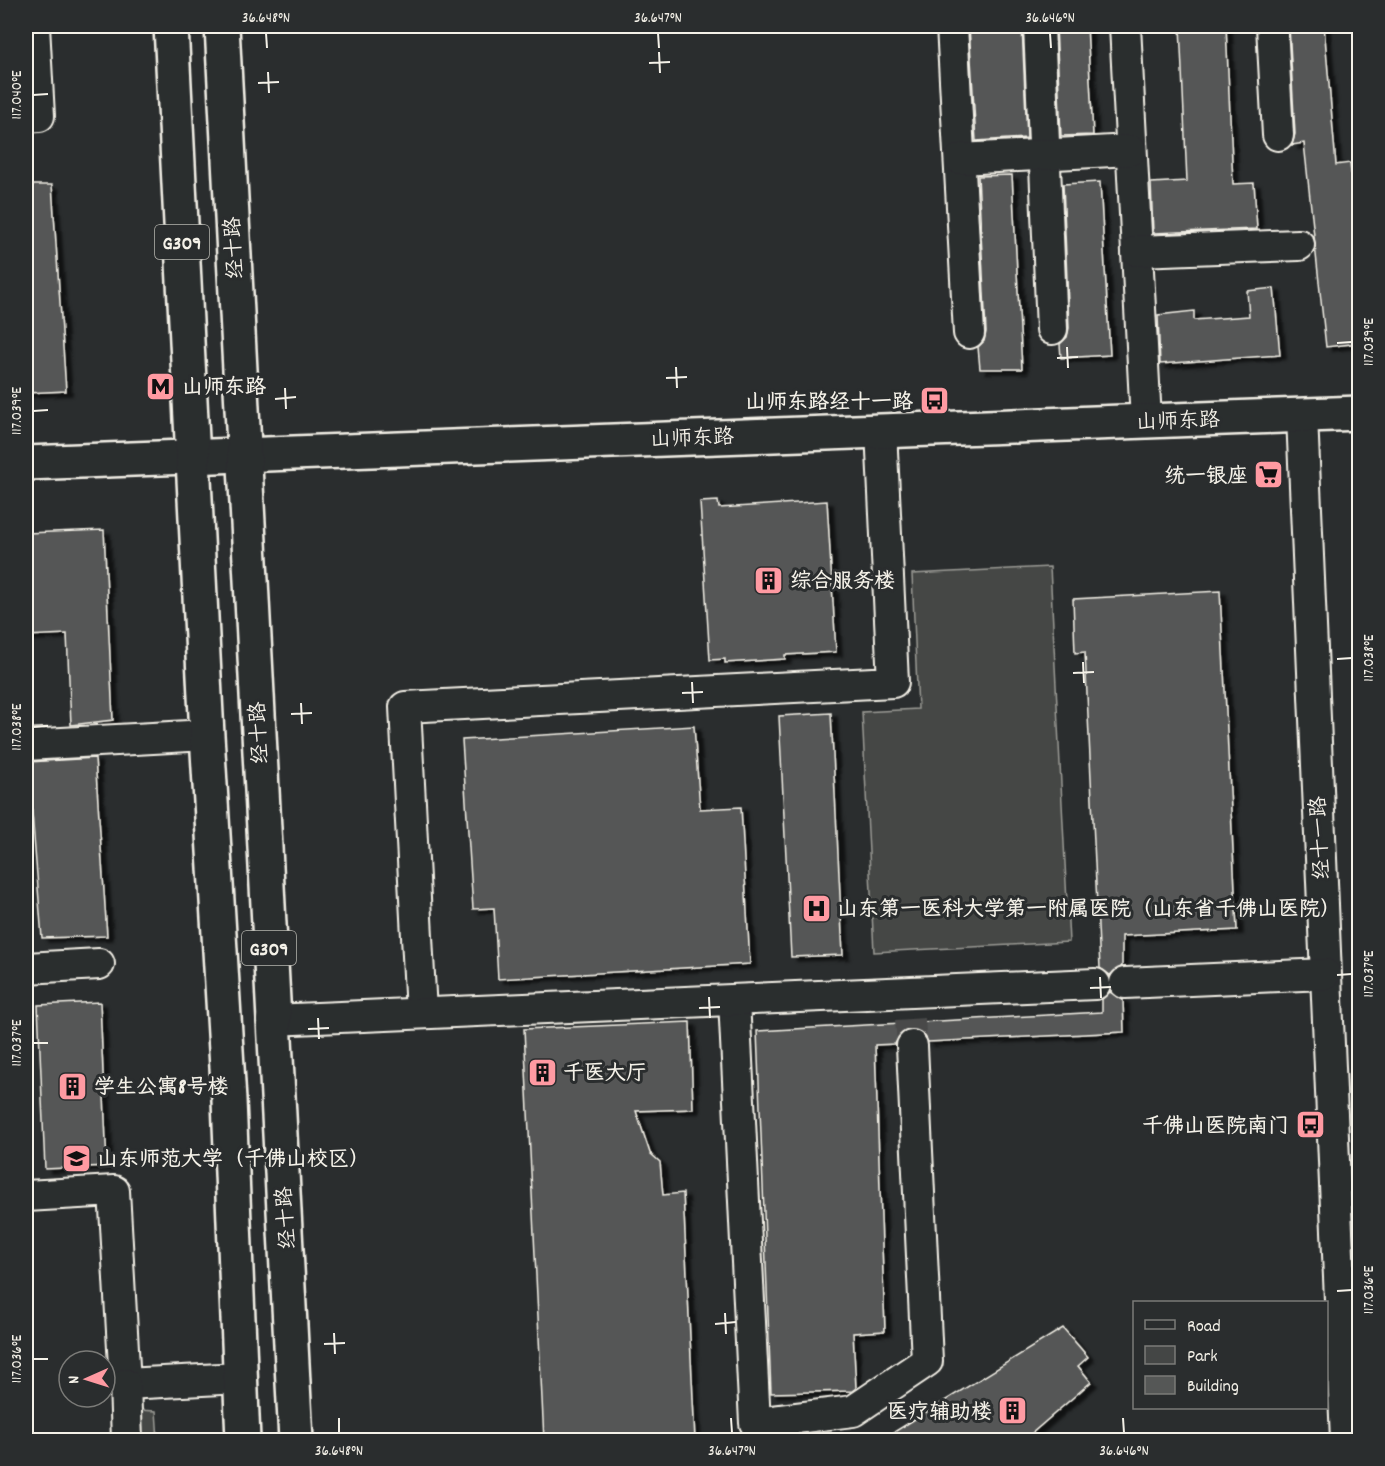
<svg xmlns="http://www.w3.org/2000/svg" width="1385" height="1466" viewBox="0 0 1385 1466" font-family="Dekko,'LXGW WenKai TC',sans-serif">
  <style>
    .green { fill: #444645; stroke: #9c9c96; stroke-width: 1.5 }
    .building { fill: #555756; stroke: #f4f1e8; stroke-width: 1.5; filter: url(#shadow) }
    .lines { fill: none; stroke-linecap: round; stroke-linejoin: round }
    .minor-tunnel { stroke: #484a4a; stroke-width: 30; stroke-dasharray: 30 15; stroke-linecap: butt }
    .minor-casing { stroke: #f4f1e8; stroke-width: 34 }
    .major-casing { stroke: #f4f1e8; stroke-width: 38 }
    .highway-casing { stroke: #f4f1e8; stroke-width: 38 }
    .minor { stroke: #2a2d2e; stroke-width: 30 }
    .major { stroke: #2a2d2e; stroke-width: 33 }
    .highway { stroke: #2a2d2e; stroke-width: 33 }
    .ticks { fill: none; stroke: #f4f1e8; stroke-width: 2 }
    .labels { text-anchor: middle; stroke-width: 6; stroke-linejoin: round; paint-order: stroke }
    .shield { fill: #2a2d2e; stroke: #b7b6b0; stroke-width: 1.5 }
    .shield-label { font-size: 20px; font-weight: bold; fill: #f4f1e8 }
    .street-label { font-size: 21px; fill: #f4f1e8; stroke: #2a2d2e }
    .poi-label { font-size: 21px; font-weight: bold; fill: #f4f1e8; stroke: #2a2d2e; text-anchor: start }
    .neatline { fill: none; stroke: #f4f1e8; stroke-width: 2 }
    .ticks-label { font-size: 15px; text-anchor: middle; fill: #f4f1e8 }
  </style>
  <defs>
    <filter id="shadow"><feDropShadow dx="6" dy="4" stdDeviation="1.5" flood-color="#0009"/></filter>
  </defs>
  <rect width="100%" height="100%" fill="#2a2d2e"/>
  <filter id="ink" filterUnits="userSpaceOnUse"><feTurbulence type="fractalNoise" baseFrequency=".0167" numOctaves="2"/><feDisplacementMap in="SourceGraphic" scale="12" xChannelSelector="R" yChannelSelector="G"/><feConvolveMatrix kernelMatrix="1 2 1 2 8 2 1 2 1" color-interpolation-filters="sRGB"/></filter>
  <g filter="url(#ink)">
    <!-- green -->
    <g class="green">
      <polygon points="1050,567 1069,942 874,952 862,712 918,709 912,574"/>
      <polygon points="137,1410 156,1411 158,1440 138,1440"/>
    </g>
    <!-- building -->
    <g class="building">
      <polygon points="969,26 1022,26 1027,138 976,141"/>
      <polygon points="1056,26 1087,26 1093,135 1061,136"/>
      <polygon points="1180,26 1226,26 1233,184 1254,183 1257,229 1153,233 1151,183 1187,181"/>
      <polygon points="1289,26 1324,26 1336,165 1350,163 1359,254 1359,343 1326,347 1304,143 1292,145 1295,134"/>
      <polygon points="1012,175 1022,369 980,369 978,347 984,341 986,332 978,176"/>
      <polygon points="1100,182 1110,355 1061,358 1060,344 1067,337 1069,328 1063,184"/>
      <polygon points="26,185 52,185 66,391 26,393"/>
      <polygon points="1274,288 1280,355 1160,364 1158,315 1194,311 1194,320 1249,316 1247,291"/>
      <polygon points="718,501 719,508 827,501 836,652 785,655 785,659 725,663 725,659 710,660 700,502"/>
      <polygon points="104,530 113,720 71,725 67,634 26,636 26,533"/>
      <polygon points="1220,591 1237,930 1122,936 1122,966 1110,975 1100,968 1085,652 1075,653 1073,599"/>
      <polygon points="831,713 843,955 791,957 779,716"/>
      <polygon points="694,726 700,809 741,807 750,964 498,979 494,908 473,909 462,740"/>
      <polygon points="95,758 107,936 42,938 28,762"/>
      <polygon points="1110,992 1123,1000 1124,1032 928,1042 920,1031 912,1029 902,1032 895,1044 875,1045 885,1331 853,1333 856,1388 852,1391 771,1393 757,1031 1102,1012 1102,999"/>
      <polygon points="100,1002 107,1166 45,1169 38,1005"/>
      <polygon points="690,1022 693,1109 636,1111 650,1153 660,1162 663,1195 683,1193 695,1440 544,1440 524,1029"/>
      <polygon points="1063,1328 1088,1357 1078,1366 1091,1382 1024,1440 881,1440"/>
    </g>
    <g class="lines">
      <!-- minor-tunnel -->
      <polyline class="minor-tunnel" points="910,1019 912,1046"/>
      <defs>
        <g id="minor">
          <polyline points="952,26 969,333"/>
          <polyline points="1039,26 1052,329"/>
          <polyline points="1125,26 1146,421"/>
          <polyline points="1272,26 1278,135"/>
          <polyline points="26,117 39,116 34,26"/>
          <polyline points="960,159 1131,150"/>
          <polyline points="1137,251 1299,245"/>
          <polyline points="1302,416 1346,1440"/>
          <polyline points="26,745 207,735"/>
          <polyline points="26,968 99,964"/>
          <polyline points="1125,983 1325,974"/>
          <polyline points="734,1000 755,1423 853,1411 927,1361 912,1046"/>
          <polyline points="421,1013 405,707 893,682 881,430"/>
          <polyline points="272,1020 1095,984"/>
          <polyline points="26,1196 114,1191 125,1384 240,1378"/>
          <polyline points="125,1384 127,1440"/>
        </g>
        <polyline id="major" points="26,463 1360,413"/>
        <g id="highway">
          <polyline points="171,26 207,735 229,1100 243,1440"/>
          <polyline points="222,26 296,1440"/>
        </g>
      </defs>
      <!-- minor casing -->
      <use href="#minor" class="minor-casing"/>
      <!-- major casing -->
      <use href="#major" class="major-casing"/>
      <!-- highway casing -->
      <use href="#highway" class="highway-casing"/>
      <!-- minor -->
      <use href="#minor" class="minor"/>
      <!-- major -->
      <use href="#major" class="major"/>
      <!-- highway -->
      <use href="#highway" class="highway"/>
    </g>
  </g>
  <!-- ticks -->
  <path class="ticks" d="M266,33L267,48M658,33L659,48M1050,33L1051,48M659,52L660,73M649,63L670,62M268,72L269,93M258,83L279,82M33,95L48,94M1337,343L1352,342M1067,347L1068,368M1057,358L1078,357M676,367L677,388M666,378L687,377M285,388L286,409M275,399L296,397M33,411L48,410M1337,659L1352,658M1083,662L1084,683M1073,673L1094,672M692,682L693,703M682,693L703,692M301,703L302,724M291,714L312,713M33,727L48,726M1337,975L1352,974M1100,977L1101,998M1090,988L1111,987M709,997L710,1018M699,1008L720,1007M318,1018L319,1039M308,1029L329,1028M33,1043H48M1337,1291L1352,1290M725,1313L726,1334M715,1324L736,1322M334,1333L335,1354M324,1344L345,1343M33,1359H48M339,1418V1433M731,1418L732,1433M1123,1418L1124,1433"/>
  <!-- icons -->
  <defs>
    <symbol id="metro-square" viewBox="-11 -11 22 22"><rect x="-9" y="-9" width="18" height="18" rx="4" fill="#ff9aa2" stroke="#2a2d2e"/><path d="M-5.5 5V-5H-3L0 0L3-5H5.5V5H3V-.5L0 4L-3-.5V5Z" fill="#111"/></symbol>
    <symbol id="bus-square" viewBox="-11 -11 22 22"><rect x="-9" y="-9" width="18" height="18" rx="4" fill="#ff9aa2" stroke="#2a2d2e"/><path d="M-5-6H5V4H4V6H2V4H-2V6H-4V4H-5ZM-3.5-4V0h7V-4ZM-3.5 1.2v1.5H-2V1.2ZM2 1.2v1.5H3.5V1.2Z" fill="#111"/></symbol>
    <symbol id="supermarket-square" viewBox="-11 -11 22 22"><rect x="-9" y="-9" width="18" height="18" rx="4" fill="#ff9aa2" stroke="#2a2d2e"/><path d="M-6-5.5h2.5l.6 2H6L4.5 2H-2.5L-4.4-4H-6ZM-1.5 3.2a1.3 1.3 0 1 0 .1 0ZM3 3.2a1.3 1.3 0 1 0 .1 0Z" fill="#111"/></symbol>
    <symbol id="building-square" viewBox="-11 -11 22 22"><rect x="-9" y="-9" width="18" height="18" rx="4" fill="#ff9aa2" stroke="#2a2d2e"/><path d="M-4-6H4V6H1V3H-1V6H-4ZM-2.5-4.3h1.7v1.8h-1.7ZM.8-4.3h1.7v1.8H.8ZM-2.5-1h1.7V.8h-1.7ZM.8-1h1.7V.8H.8Z" fill="#111"/></symbol>
    <symbol id="hospital-square" viewBox="-11 -11 22 22"><rect x="-9" y="-9" width="18" height="18" rx="4" fill="#ff9aa2" stroke="#2a2d2e"/><path d="M-5-5h3v3.5h4V-5h3V5h-3V1.5h-4V5h-3Z" fill="#111"/></symbol>
    <symbol id="university-square" viewBox="-11 -11 22 22"><rect x="-9" y="-9" width="18" height="18" rx="4" fill="#ff9aa2" stroke="#2a2d2e"/><path d="M0-5L7-2L0 1L-7-2ZM-4 1L0 2.5L4 1V4Q0 6-4 4Z" fill="#111"/></symbol>
  </defs>
  <g fill-rule="evenodd">
    <use href="#metro-square" x="144" y="370" width="33" height="33"/>
    <use href="#bus-square" x="918" y="384" width="33" height="33"/>
    <use href="#supermarket-square" x="1252" y="458" width="33" height="33"/>
    <use href="#building-square" x="752" y="564" width="33" height="33"/>
    <use href="#hospital-square" x="800" y="892" width="33" height="33"/>
    <use href="#building-square" x="526" y="1056" width="33" height="33"/>
    <use href="#building-square" x="56" y="1070" width="33" height="33"/>
    <use href="#bus-square" x="1294" y="1108" width="33" height="33"/>
    <use href="#university-square" x="60" y="1142" width="33" height="33"/>
    <use href="#building-square" x="996" y="1394" width="33" height="33"/>
  </g>
  <g class="labels">
    <!-- shield labels -->
    <g class="shield">
      <rect x="155" y="225" width="54" height="34" rx="4.5"/>
      <rect x="242" y="931" width="54" height="34" rx="4.5"/>
    </g>
    <g class="shield-label">
      <text x="182" y="249">G309</text>
      <text x="269" y="955">G309</text>
    </g>
    <!-- street labels -->
    <g class="street-label">
      <text transform="translate(233 248) rotate(-93)" y="7">经十路</text>
      <text transform="translate(1178 420) rotate(-2)" y="7">山师东路</text>
      <text transform="translate(692 437) rotate(-2)" y="7">山师东路</text>
      <text transform="translate(258 733) rotate(-93)" y="7">经十路</text>
      <text transform="translate(1319 838) rotate(-93)" y="7">经十一路</text>
      <text transform="translate(285 1218) rotate(-94)" y="7">经十路</text>
    </g>
    <!-- poi labels -->
    <g class="poi-label">
      <text x="182" y="393">山师东路</text>
      <text x="913" y="408" text-anchor="end">山师东路经十一路</text>
      <text x="1248" y="482" text-anchor="end">统一银座</text>
      <text x="790" y="587">综合服务楼</text>
      <text x="837" y="915">山东第一医科大学第一附属医院（山东省千佛山医院）</text>
      <text x="563" y="1079">千医大厅</text>
      <text x="94" y="1093">学生公寓8号楼</text>
      <text x="1289" y="1132" text-anchor="end">千佛山医院南门</text>
      <text x="97" y="1165">山东师范大学（千佛山校区）</text>
      <text x="992" y="1418" text-anchor="end">医疗辅助楼</text>
    </g>
  </g>
  <!-- margin -->
  <rect width="1385" height="1466" fill="none" stroke="#2a2d2e" stroke-width="66"/>
  <!-- legend -->
  <rect x="1133" y="1301" width="195" height="108" fill="#2a2d2e" stroke="#7b7b78" stroke-width="1.5"/>
  <rect x="1145" y="1320" width="30" height="9" fill="#2a2d2e" stroke="#7b7b78" stroke-width="1.5"/>
  <text x="1187" y="1331" font-size="18" fill="#f4f1e8">Road</text>
  <rect x="1145" y="1346" width="30" height="18" fill="#444645" stroke="#7b7b78" stroke-width="1.5"/>
  <text x="1187" y="1361" font-size="18" fill="#f4f1e8">Park</text>
  <rect x="1145" y="1376" width="30" height="18" fill="#555756" stroke="#7b7b78" stroke-width="1.5"/>
  <text x="1187" y="1391" font-size="18" fill="#f4f1e8">Building</text>
  <!-- north arrow -->
  <g transform="translate(87 1379) rotate(267)"><circle r="28" fill="#2a2d2e" stroke="#7b7b78" stroke-width="1.5"/>
  <path d="M0-4.5L10 22L0 15L-10 22Z" fill="#ff9aa2"/>
  <text y="-9" font-size="16" font-weight="bold" text-anchor="middle" fill="#f4f1e8">N</text>
  </g>
  <rect x="33" y="33" width="1319" height="1400" class="neatline"/>
  <g class="ticks-label">
    <text x="266" y="22">36.648°N</text>
    <text x="658" y="22">36.647°N</text>
    <text x="1050" y="22">36.646°N</text>
    <text transform="translate(16 95) rotate(-90)" y="5">117.040°E</text>
    <text transform="translate(1368 342) rotate(-90)" y="5">117.039°E</text>
    <text transform="translate(16 411) rotate(-90)" y="5">117.039°E</text>
    <text transform="translate(1368 658) rotate(-90)" y="5">117.038°E</text>
    <text transform="translate(16 727) rotate(-90)" y="5">117.038°E</text>
    <text transform="translate(1368 974) rotate(-90)" y="5">117.037°E</text>
    <text transform="translate(16 1043) rotate(-90)" y="5">117.037°E</text>
    <text transform="translate(1368 1290) rotate(-90)" y="5">117.036°E</text>
    <text transform="translate(16 1359) rotate(-90)" y="5">117.036°E</text>
    <text x="339" y="1455">36.648°N</text>
    <text x="732" y="1455">36.647°N</text>
    <text x="1124" y="1455">36.646°N</text>
  </g>
</svg>
